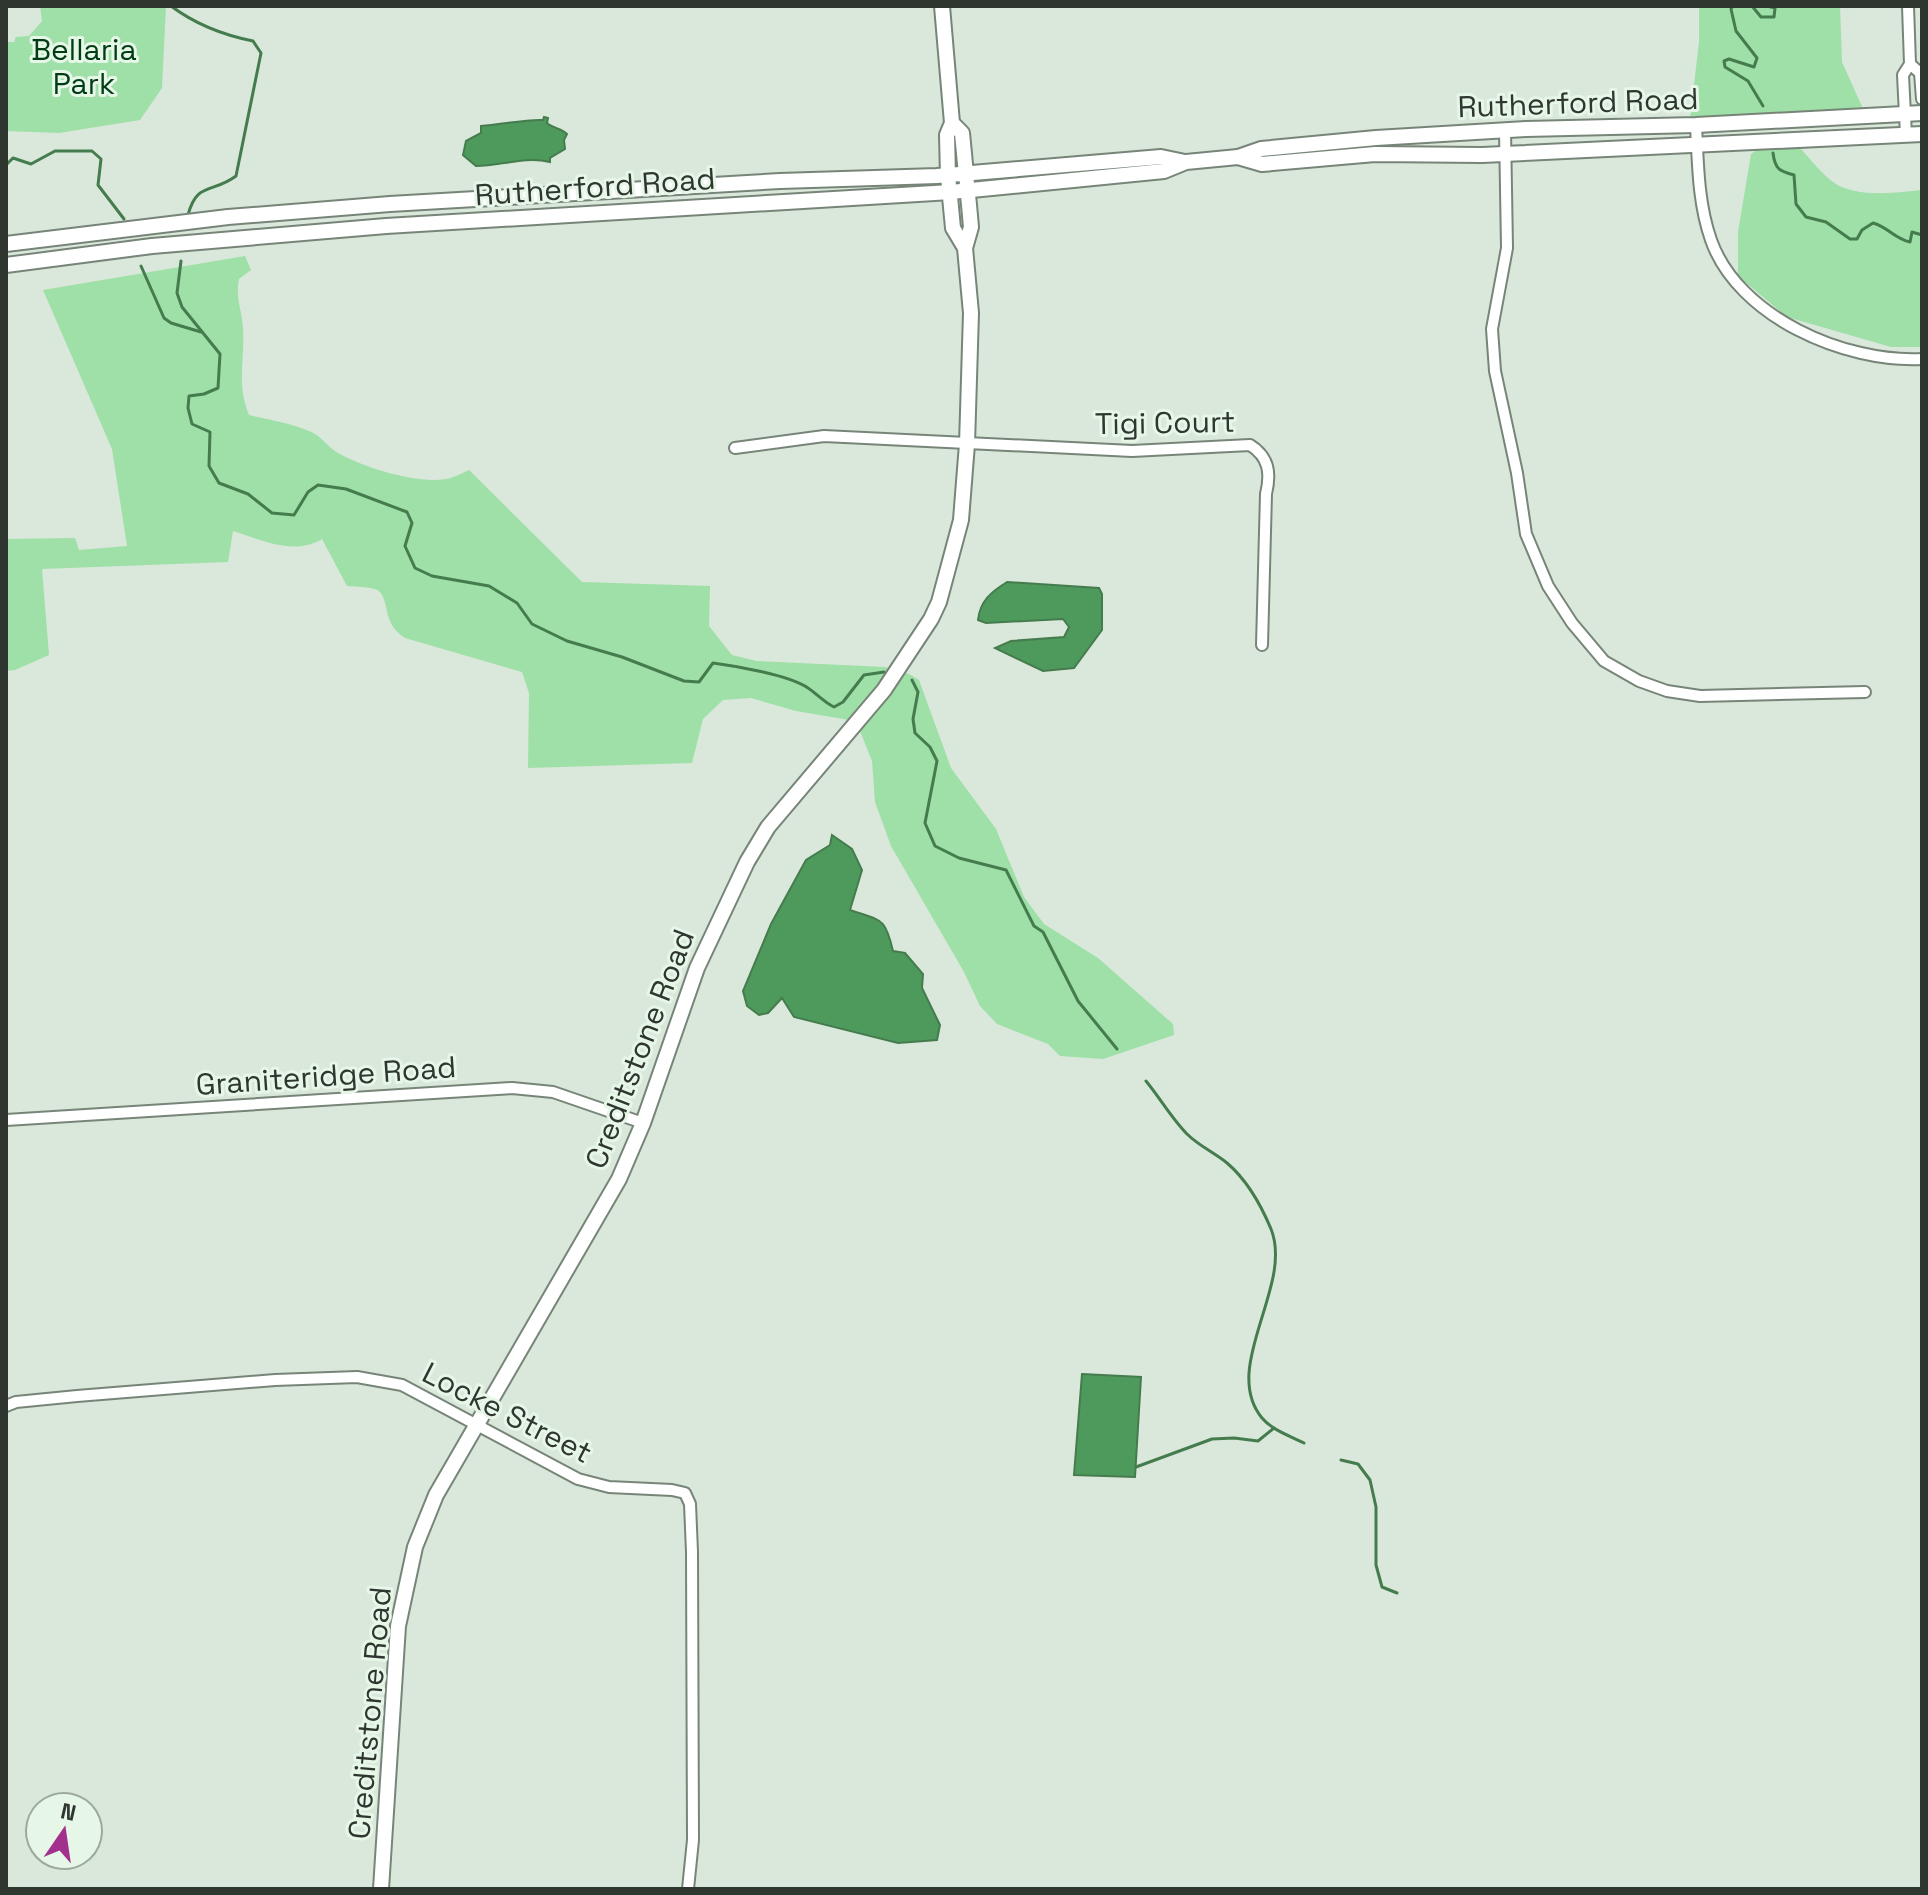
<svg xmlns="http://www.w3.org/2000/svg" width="1928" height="1895" viewBox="0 0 1928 1895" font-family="'Space Grotesk',sans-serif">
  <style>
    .green { fill: #9fdfa8 }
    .water { fill: #4e9a5c; stroke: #457c4e; stroke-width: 2 }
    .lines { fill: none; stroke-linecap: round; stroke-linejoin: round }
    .stream { stroke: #457c4e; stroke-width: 3 }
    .street-casing { stroke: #778578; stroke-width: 14 }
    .secondary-casing { stroke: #778578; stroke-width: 18 }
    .street { stroke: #fff; stroke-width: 10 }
    .secondary { stroke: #fff; stroke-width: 14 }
    .labels { text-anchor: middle; stroke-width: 6; stroke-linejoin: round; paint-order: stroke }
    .park-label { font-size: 30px; fill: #013d14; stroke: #e6f6e7 }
    .street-label { font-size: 30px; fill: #2f352f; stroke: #e6f6e7 }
  </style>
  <rect width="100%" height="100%" fill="#d9e8da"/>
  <!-- green -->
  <g class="green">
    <polygon points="40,6 166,6 162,88 140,120 59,133 6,131 6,42 14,42 16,37 29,36 42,21"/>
    <polygon points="1699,6 1840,6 1842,62 1864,111 1690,119 1699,42"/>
    <path d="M1764,145L1801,149C1811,160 1821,173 1833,182C1854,198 1897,193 1922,190V347H1891L1787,317L1738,276V232L1751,154Z"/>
    <path d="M245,256L251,270L239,279C235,296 242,311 243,328C245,361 236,383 249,415C269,420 291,423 309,431C322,436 326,446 338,453C365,468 416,484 446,479C454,478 462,473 469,470L582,582L710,586L709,626L732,655L756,661L885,667L909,674L919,680L951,768L996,829L1024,897L1044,924L1098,958L1173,1024L1174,1035L1103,1059L1060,1056L1048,1044L997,1024L980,1006L964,972L891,846L875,802L872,761L860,731L849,720L796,711L751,698L723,700L703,719L692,763L528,768L529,693L522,672L405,638C382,623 390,604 380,592C374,586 355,587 347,586L322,539C294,556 262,540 233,531L228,562L42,569L49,655L15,670L6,671V539L75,538L79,550L127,546L112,449L43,290Z"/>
  </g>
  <!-- water -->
  <g class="water">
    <path d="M544,117L548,118L547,123C552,128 561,128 567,134L564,140L565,149L550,158V162C524,156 501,166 476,166L463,155L466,141L481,133V126C500,125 525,119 543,120Z"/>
    <path d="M1007,582L1099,588L1102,594V630L1074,668L1043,671L995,648L1011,641L1064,637L1069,627L1063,619L986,623L978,620C980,601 991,592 1007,582Z"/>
    <path d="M832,835L852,849L862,870L850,910C882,921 885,917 893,951L905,953L923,974L922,988L940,1025L937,1040L898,1043L794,1017L782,998L768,1013L759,1015L747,1006L743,991L771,924L806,860L830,845Z"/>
    <polygon points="1082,1374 1141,1377 1135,1477 1074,1475"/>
  </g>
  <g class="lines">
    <!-- stream -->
    <g class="stream">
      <path d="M171,6C195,24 223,35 253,41L261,53L236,176C212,194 197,181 188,215"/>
      <polyline points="1733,6 1731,9 1736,31 1757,58 1754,67 1729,59 1724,61 1725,67 1748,81 1763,106"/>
      <polyline points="1752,6 1761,17 1774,17 1775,8 1767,6"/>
      <path d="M1773,153C1775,169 1779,171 1794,175L1796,204L1806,217L1826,222L1850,239H1857L1862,230L1873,223C1888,227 1895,239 1910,242L1912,232L1922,235"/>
      <polyline points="6,165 13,158 31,164 55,151 92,151 101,159 98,185 124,219"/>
      <path d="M181,261L177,293L182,307L220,354L218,388L204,394L189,396L188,408L192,424L210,432L209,466L219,483L248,494L272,513L294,515L308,492L318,485L346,489L407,512L412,523L405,546L415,568L432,576L489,586L517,603L532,624L567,641L622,657L684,681L699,682L713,663C736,666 789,675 808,688C817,694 824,702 834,707L843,702L864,675L884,672"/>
      <polyline points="141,266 164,318 171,323 201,332"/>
      <polyline points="912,680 918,692 913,719 915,733 930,747 937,761 925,823 935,846 959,858 1006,870 1034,926 1043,932 1078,1001 1117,1049"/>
      <path d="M1146,1081C1160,1098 1172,1119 1187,1134C1199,1146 1215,1153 1227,1163C1247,1180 1261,1205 1271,1229C1294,1286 1220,1367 1262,1418C1272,1430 1290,1436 1304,1443"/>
      <polyline points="1341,1460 1358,1464 1370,1480 1376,1507 1376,1565 1382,1587 1397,1593"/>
      <polyline points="1136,1467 1212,1439 1234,1438 1258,1441 1274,1428"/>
    </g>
    <defs>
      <g id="street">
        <polyline points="1910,64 1920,73 1922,99"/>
        <path d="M1696,125C1698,164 1698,203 1711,240C1738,317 1845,363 1922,359"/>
        <polyline points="1505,130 1507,248 1492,329 1495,371 1517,473 1526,534 1548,586 1572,623 1604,661 1639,681 1667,691 1700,696 1865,692"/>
        <polyline points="1906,135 1903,75 1910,64 1908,6"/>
        <path d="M735,448L824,436L1132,451L1250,445C1269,457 1271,473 1266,494L1262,645"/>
        <polyline points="6,1120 512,1088 553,1092 643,1123"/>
        <polyline points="6,1406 16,1402 77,1396 275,1380 357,1377 402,1385 578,1479 609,1487 672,1490 685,1493 690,1504 692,1552 693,1840 688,1889"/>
      </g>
      <g id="secondary">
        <polyline points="952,123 962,133 969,205 971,227 965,248"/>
        <polyline points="1238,157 1262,164 1375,154 1482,155 1922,134"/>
        <polyline points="6,244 228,217 390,204 780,181 937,176 1161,157 1185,162"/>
        <polyline points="6,265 152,246 386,226 951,192 1164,171 1186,162 1238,157 1261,149 1376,138 1526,129 1696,125 1922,113"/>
        <polyline points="381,1889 398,1626 415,1547 436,1495 619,1179 643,1123 697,968 747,862 768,827 884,690 931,619 939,602 961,520 967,444 971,313 965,248 953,228 948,176 947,135 952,123 942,6"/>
      </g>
    </defs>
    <!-- street casing -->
    <use href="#street" class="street-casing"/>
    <!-- secondary casing -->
    <use href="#secondary" class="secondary-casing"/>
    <!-- street -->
    <use href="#street" class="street"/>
    <!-- secondary -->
    <use href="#secondary" class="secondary"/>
  </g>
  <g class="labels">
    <!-- park labels -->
    <g class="park-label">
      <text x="84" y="60">Bellaria<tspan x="84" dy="34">Park</tspan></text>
    </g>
    <!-- street labels -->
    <g class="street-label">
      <text transform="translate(1578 103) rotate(-2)" y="10">Rutherford Road</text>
      <text transform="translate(595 187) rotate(-4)" y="10">Rutherford Road</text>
      <text transform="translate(1165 423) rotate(-1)" y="10">Tigi Court</text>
      <text transform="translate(640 1049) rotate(-69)" y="10">Creditstone Road</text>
      <text transform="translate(326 1076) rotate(-4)" y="10">Graniteridge Road</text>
      <text transform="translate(507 1413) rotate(27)" y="10">Locke Street</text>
      <text transform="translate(370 1713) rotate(-85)" y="10">Creditstone Road</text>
    </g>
  </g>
  <!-- border -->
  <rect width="1928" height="1895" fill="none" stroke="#2f352f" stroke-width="16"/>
  <!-- north arrow -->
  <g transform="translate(64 1831) rotate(13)"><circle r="38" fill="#e6f6e7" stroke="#9da99d" stroke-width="2"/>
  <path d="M0-6L14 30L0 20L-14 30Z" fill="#a2318e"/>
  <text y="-12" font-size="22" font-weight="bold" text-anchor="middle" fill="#2f352f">N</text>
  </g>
</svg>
